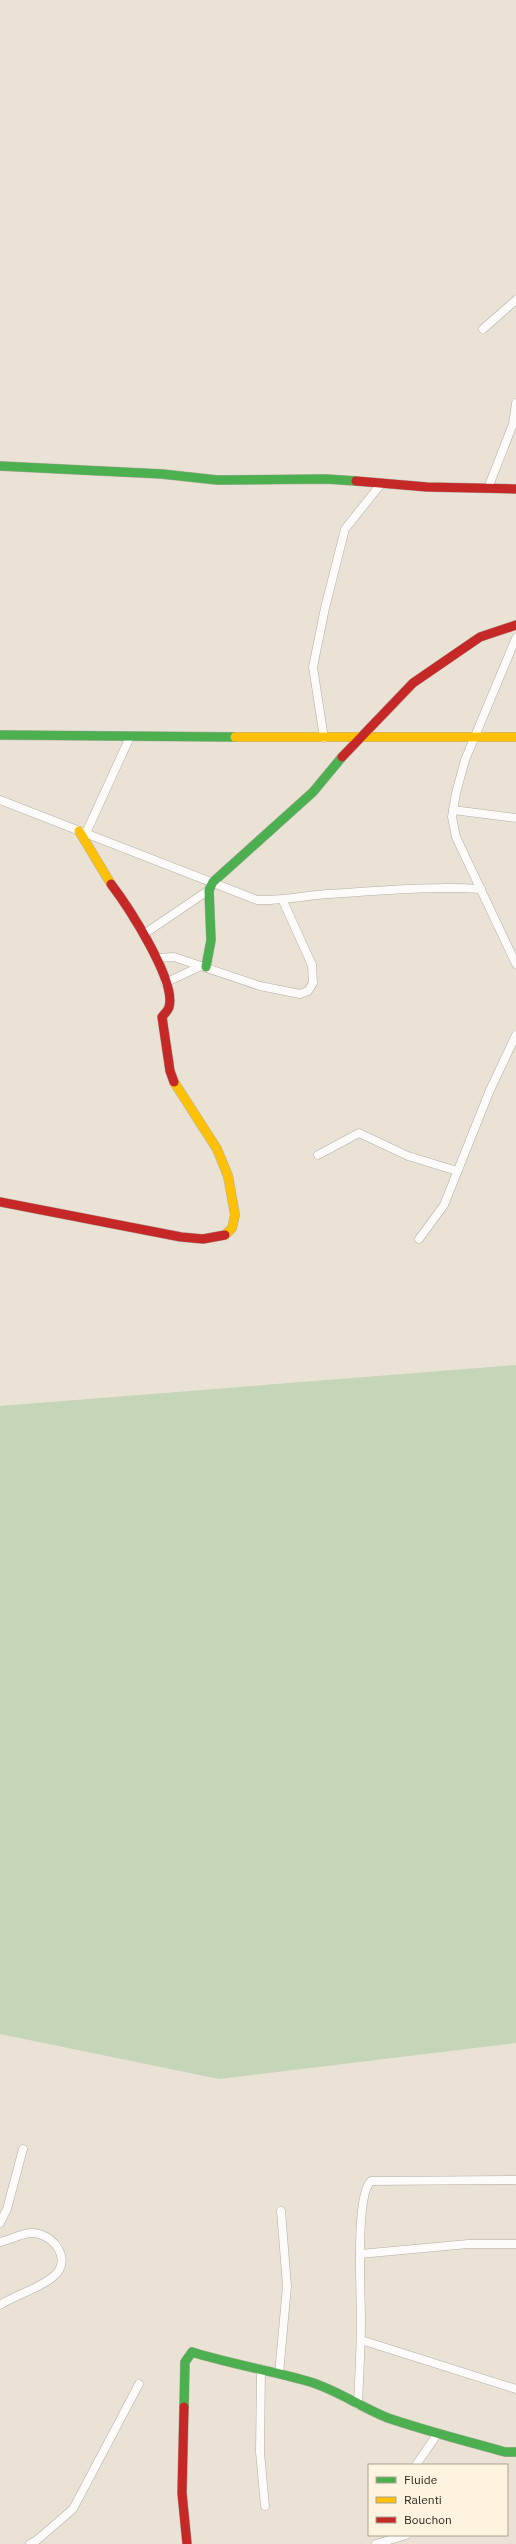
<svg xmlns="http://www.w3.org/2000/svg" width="516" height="2544" viewBox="0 0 516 2544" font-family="'IBM Plex Sans',sans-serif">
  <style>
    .green { fill: #c4d5b8 }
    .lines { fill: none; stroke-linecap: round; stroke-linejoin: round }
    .street-casing { stroke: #b3ada3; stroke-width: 9 }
    .fast-casing { stroke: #b3ada3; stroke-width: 10 }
    .slow-casing { stroke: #b3ada3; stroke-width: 10 }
    .jam-casing { stroke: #b3ada3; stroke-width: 10 }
    .street { stroke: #fcfbf9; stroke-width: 8 }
    .fast { stroke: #4caf50; stroke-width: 9 }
    .slow { stroke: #ffc107; stroke-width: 9 }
    .jam { stroke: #c62828; stroke-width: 9 }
  </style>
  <rect width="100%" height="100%" fill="#eae2d5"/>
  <!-- green -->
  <polygon class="green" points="516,1365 516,2043 219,2079 0,2034 0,1406"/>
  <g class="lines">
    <defs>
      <g id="street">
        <polyline points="483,329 516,300"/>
        <polyline points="488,488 513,424 516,403"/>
        <polyline points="516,638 465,760 456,793 452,817 456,837 516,964"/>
        <polyline points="324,738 313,667 325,608 345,529 381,484"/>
        <path d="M0,800L257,900C281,901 303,896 327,894C379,891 430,886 481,889"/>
        <polyline points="453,810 516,818"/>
        <polyline points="86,833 130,737"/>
        <polyline points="144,934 209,890"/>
        <polyline points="157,958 174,957 260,986 300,994 308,991 313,983 312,965 283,901"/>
        <polyline points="165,983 201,966"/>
        <polyline points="318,1155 359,1133 408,1156 457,1171"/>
        <polyline points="419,1239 444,1205 490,1090 516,1035"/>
        <polyline points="0,2223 7,2209 23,2149"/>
        <path d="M0,2242C10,2240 20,2234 30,2233C51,2231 74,2259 54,2276C39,2289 17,2294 0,2305"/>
        <polyline points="360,2254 468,2244 516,2244"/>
        <polyline points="361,2340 516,2389"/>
        <polyline points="261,2369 260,2452 265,2506"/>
        <polyline points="279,2374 287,2286 281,2211"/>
        <path d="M358,2405C359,2376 361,2348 361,2319C361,2295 355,2195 371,2181L516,2180"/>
        <polyline points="416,2465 438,2433"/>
        <polyline points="30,2544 37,2540 73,2509 139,2384"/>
        <polyline points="376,2544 406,2535"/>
      </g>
      <g id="fast">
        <polyline points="0,466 162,474 217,480 326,479 356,481"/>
        <polyline points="0,735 235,737"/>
        <polyline points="206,967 211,940 209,890 213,882 313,792 342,757"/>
        <path d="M184,2407L185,2362L192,2352C230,2364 269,2370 307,2381C336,2389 360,2407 388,2418C426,2431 466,2441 505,2452H516"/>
      </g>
      <g id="slow">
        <polyline points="235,737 516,737"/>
        <polyline points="79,831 111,884"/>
        <polyline points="174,1082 217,1149 228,1176 235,1215 232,1228 225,1235"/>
      </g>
      <g id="jam">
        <polyline points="356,481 427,487 516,489"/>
        <polyline points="342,757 413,683 480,637 516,625"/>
        <path d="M111,884C127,905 177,981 169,1007C168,1011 164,1014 162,1017L170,1071L174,1082"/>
        <polyline points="0,1202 181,1237 203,1239 225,1235"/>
        <polyline points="184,2407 182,2493 187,2544"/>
      </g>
    </defs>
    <!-- street casing -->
    <use href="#street" class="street-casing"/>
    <!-- fast casing -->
    <use href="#fast" class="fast-casing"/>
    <!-- slow casing -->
    <use href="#slow" class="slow-casing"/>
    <!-- jam casing -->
    <use href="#jam" class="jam-casing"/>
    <!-- street -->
    <use href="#street" class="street"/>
    <!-- fast -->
    <use href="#fast" class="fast"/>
    <!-- slow -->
    <use href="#slow" class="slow"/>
    <!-- jam -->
    <use href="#jam" class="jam"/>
  </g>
  <!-- legend -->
  <rect x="368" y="2464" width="140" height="72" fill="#fef3df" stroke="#aba292"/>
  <rect x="376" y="2477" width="20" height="6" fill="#4caf50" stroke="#aba292"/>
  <text x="404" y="2484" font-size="12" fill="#2e291f">Fluide</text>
  <rect x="376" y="2497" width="20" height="6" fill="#ffc107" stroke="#aba292"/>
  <text x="404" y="2504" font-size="12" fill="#2e291f">Ralenti</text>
  <rect x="376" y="2517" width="20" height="6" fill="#c62828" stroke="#aba292"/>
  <text x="404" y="2524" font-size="12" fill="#2e291f">Bouchon</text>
</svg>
